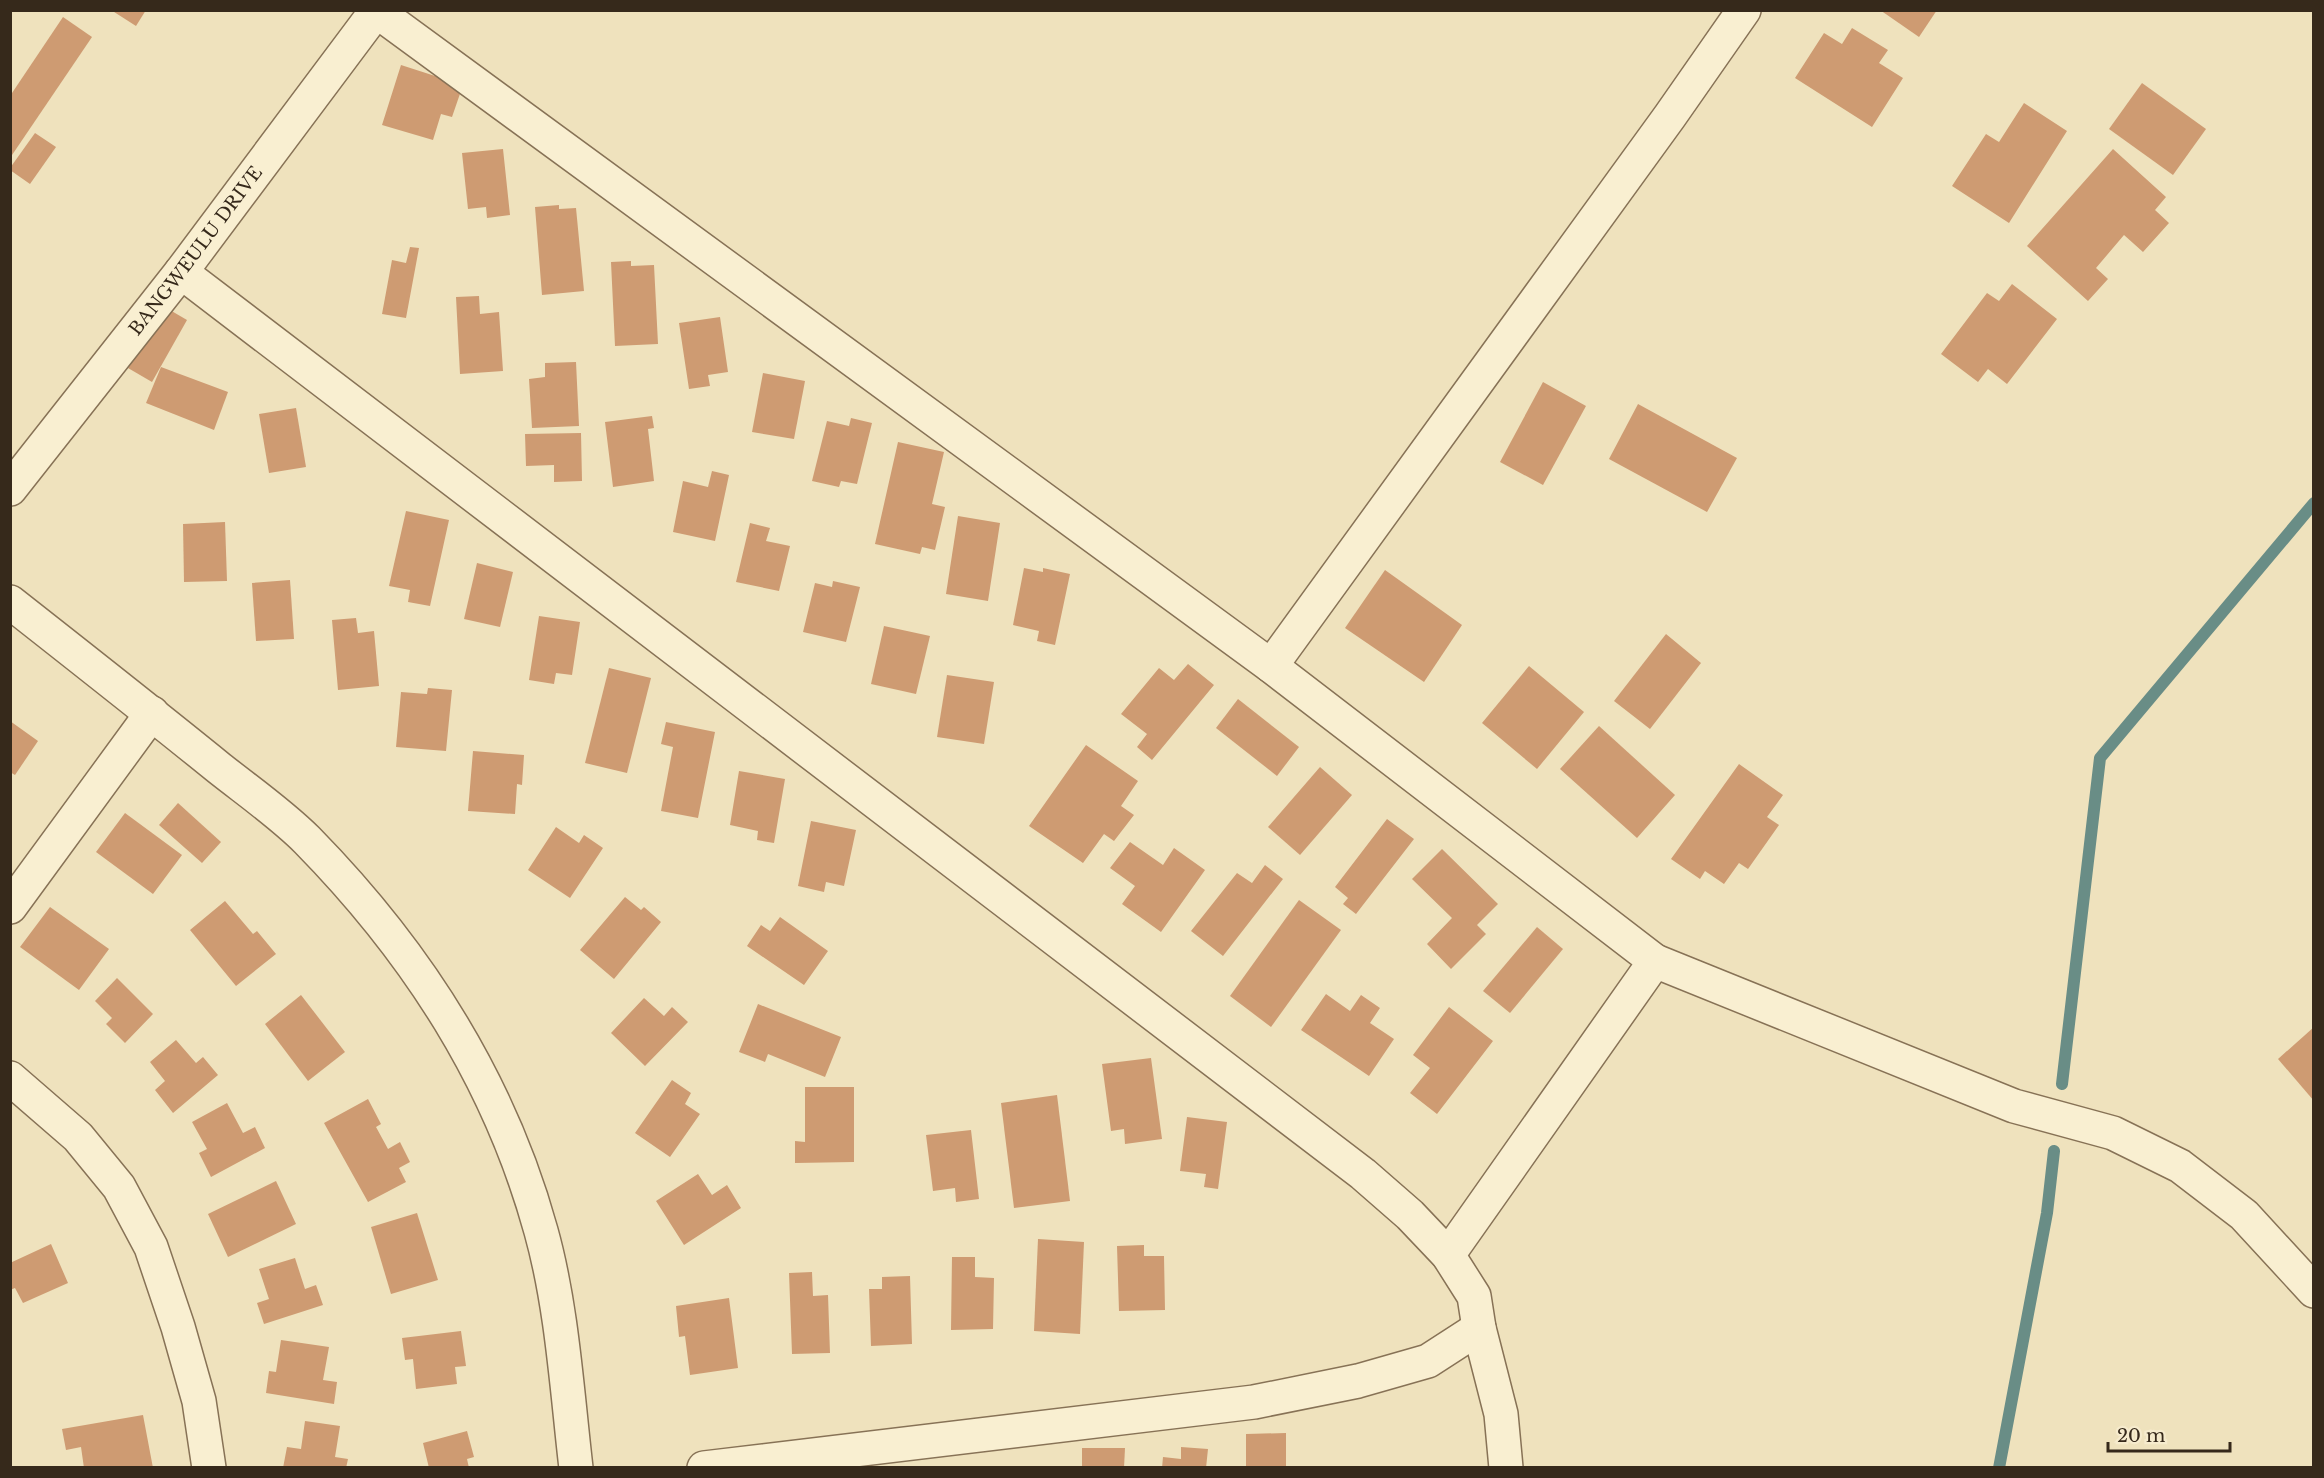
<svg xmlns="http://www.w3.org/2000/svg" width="2324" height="1478" viewBox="0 0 2324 1478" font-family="'Libre Baskerville',serif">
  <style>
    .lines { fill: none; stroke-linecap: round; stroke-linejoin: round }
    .stream { stroke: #698d86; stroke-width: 12 }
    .building { fill: #ce9b72 }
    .minor-casing { stroke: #877256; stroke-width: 36 }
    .minor { stroke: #f9efd1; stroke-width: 33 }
    .labels { text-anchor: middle; stroke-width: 6; stroke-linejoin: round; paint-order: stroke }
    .street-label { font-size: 18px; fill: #36291b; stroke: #f6ebcd }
  </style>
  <rect width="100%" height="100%" fill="#efe2bd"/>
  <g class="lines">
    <!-- stream -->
    <g class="stream">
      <polyline points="2062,1084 2100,758 2314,503"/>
      <polyline points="1999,1468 2047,1213 2054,1151"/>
    </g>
  </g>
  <!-- building -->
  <g class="building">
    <polygon points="111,10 146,10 136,26"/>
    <polygon points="1880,10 1937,10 1919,37"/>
    <polygon points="63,17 92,37 10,158 10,96"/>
    <polygon points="1852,28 1888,50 1879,63 1903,78 1872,127 1795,78 1824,33 1842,44"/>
    <polygon points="401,65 463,85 452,117 441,114 433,140 382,125"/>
    <polygon points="2142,83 2206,129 2173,175 2109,129"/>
    <polygon points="2024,103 2067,131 2009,223 1952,186 1986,134 1999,142"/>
    <polygon points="35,133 56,147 30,184 10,170 10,168"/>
    <polygon points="503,149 510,215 487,218 486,207 468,209 462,153"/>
    <polygon points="2113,149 2166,197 2155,210 2169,223 2143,252 2124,235 2096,268 2108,279 2088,301 2027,246"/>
    <polygon points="559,205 559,209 576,208 584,291 542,295 535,207"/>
    <polygon points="410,247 419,248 406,318 382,314 392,260 406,263"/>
    <polygon points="631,261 631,266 654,265 658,344 615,346 611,262"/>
    <polygon points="2012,284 2057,319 2007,384 1988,369 1978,382 1941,354 1987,293 1999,301"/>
    <polygon points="479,296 480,314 499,312 503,371 460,374 456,297"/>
    <polygon points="163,306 187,320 152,382 128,368"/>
    <polygon points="720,317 728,372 708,375 710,386 689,389 679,323"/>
    <polygon points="576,362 579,426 532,428 529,379 545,377 545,363"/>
    <polygon points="161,367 228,392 214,430 146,403"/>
    <polygon points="763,373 805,381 794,439 752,432"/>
    <polygon points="1543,382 1586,406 1543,485 1500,462"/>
    <polygon points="1638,404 1737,458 1707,512 1609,459"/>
    <polygon points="296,408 306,467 269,473 259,414"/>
    <polygon points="652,416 654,428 648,429 654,481 613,487 605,422"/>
    <polygon points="851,418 872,423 857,484 841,481 839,487 812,481 827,421 849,426"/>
    <polygon points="581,433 582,481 554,482 554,465 526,466 525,434"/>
    <polygon points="898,442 944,452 932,504 945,507 935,550 922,547 920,554 875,544"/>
    <polygon points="712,471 729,475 715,541 673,532 683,481 708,487"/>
    <polygon points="406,511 449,520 430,606 408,602 410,590 389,586"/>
    <polygon points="958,516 1000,523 988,601 946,594"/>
    <polygon points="225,522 227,581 184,582 183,524"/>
    <polygon points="750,523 770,528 766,541 790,546 779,591 736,582"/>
    <polygon points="477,563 513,572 500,627 464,619"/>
    <polygon points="1024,568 1043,572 1043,568 1070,574 1055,645 1037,641 1039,631 1013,625"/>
    <polygon points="1385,570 1462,625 1424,682 1345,628"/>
    <polygon points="290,580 294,639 256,641 252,583"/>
    <polygon points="833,581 860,587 846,642 803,632 815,583 832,587"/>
    <polygon points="539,616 580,622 572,675 556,673 554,684 529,680"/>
    <polygon points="356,618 358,633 374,631 379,686 338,690 332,620"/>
    <polygon points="884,626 930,636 916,694 871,684"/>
    <polygon points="1666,634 1701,663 1650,729 1614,701"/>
    <polygon points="1188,664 1214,685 1152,760 1137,747 1147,734 1121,714 1159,668 1174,680"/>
    <polygon points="1529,666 1584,712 1537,769 1482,723"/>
    <polygon points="609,668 651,678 627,773 585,763"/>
    <polygon points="947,675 994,682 984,744 937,737"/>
    <polygon points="428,688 452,690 446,751 396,747 401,692 427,694"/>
    <polygon points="1238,699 1299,747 1277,776 1216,728"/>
    <polygon points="10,721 38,741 15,775 10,772"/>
    <polygon points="666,722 715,732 698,818 661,811 673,747 661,744"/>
    <polygon points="1599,726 1675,795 1637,838 1560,769"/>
    <polygon points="1086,745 1138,781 1121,806 1134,815 1114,841 1104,834 1083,863 1029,826"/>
    <polygon points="473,751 524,755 522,785 517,784 515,814 468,811"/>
    <polygon points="1739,764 1783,795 1767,817 1779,825 1748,869 1739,863 1724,884 1705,871 1700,879 1671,859"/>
    <polygon points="1320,767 1352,795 1300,855 1268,827"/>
    <polygon points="739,771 785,779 774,843 757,840 758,831 730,825"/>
    <polygon points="178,803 221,842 202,863 159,825"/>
    <polygon points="125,813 182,855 153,894 96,852"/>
    <polygon points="1387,819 1414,839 1356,914 1343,904 1348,898 1335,887"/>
    <polygon points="811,821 856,830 844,886 826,882 824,892 798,886"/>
    <polygon points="556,827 579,843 584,835 603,848 570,898 528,870"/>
    <polygon points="1130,842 1163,865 1174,848 1205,870 1161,932 1122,904 1135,886 1110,868"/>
    <polygon points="1442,849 1498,904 1477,925 1486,934 1451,969 1427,944 1452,918 1412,879"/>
    <polygon points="1265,865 1283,879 1223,956 1191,931 1237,873 1252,883"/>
    <polygon points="625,897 641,910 644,907 661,922 614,979 580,950"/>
    <polygon points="1299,900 1341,930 1271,1027 1230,996"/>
    <polygon points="225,901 253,934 257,931 276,954 236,986 190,930"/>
    <polygon points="50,907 109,949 79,990 20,947"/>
    <polygon points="780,917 828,951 804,985 747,946 761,925 770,931"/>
    <polygon points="1537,927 1563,949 1510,1013 1483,991"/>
    <polygon points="117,978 153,1014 125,1043 106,1024 112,1018 95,1001"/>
    <polygon points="1326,994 1350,1011 1361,995 1380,1008 1370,1023 1394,1039 1369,1076 1301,1030"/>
    <polygon points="301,995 345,1052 308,1081 265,1024"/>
    <polygon points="644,998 664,1016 672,1007 688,1022 645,1066 611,1033"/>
    <polygon points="758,1004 841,1037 825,1077 768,1054 765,1062 739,1052"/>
    <polygon points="1449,1007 1493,1041 1437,1114 1410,1093 1430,1068 1413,1055"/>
    <polygon points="2314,1027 2314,1101 2278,1059"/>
    <polygon points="176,1040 196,1063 203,1057 218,1075 173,1113 155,1090 165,1081 150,1062"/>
    <polygon points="1151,1058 1162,1139 1125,1144 1124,1129 1111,1131 1102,1064"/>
    <polygon points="672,1080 691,1093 685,1104 700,1114 670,1157 635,1133"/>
    <polygon points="805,1087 854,1087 854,1162 795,1163 795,1141 805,1142"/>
    <polygon points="1057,1095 1070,1201 1014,1208 1001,1103"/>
    <polygon points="368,1099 381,1124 376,1127 388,1149 400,1142 410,1162 399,1168 406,1182 368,1202 324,1123"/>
    <polygon points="227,1103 243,1133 255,1127 265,1148 211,1177 199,1153 207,1149 192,1122"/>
    <polygon points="1187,1117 1227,1122 1218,1189 1204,1187 1206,1174 1180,1171"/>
    <polygon points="971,1130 979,1199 956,1202 955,1188 933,1191 926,1135"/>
    <polygon points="698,1174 712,1195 727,1185 741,1208 684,1245 656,1201"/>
    <polygon points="276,1181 296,1224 228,1257 208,1214"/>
    <polygon points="417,1213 438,1280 391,1294 371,1227"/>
    <polygon points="1038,1239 1084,1242 1080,1334 1034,1331"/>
    <polygon points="51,1244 68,1283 23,1303 15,1288 10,1290 10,1263"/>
    <polygon points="1144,1245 1144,1256 1164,1256 1165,1310 1119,1311 1117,1246"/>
    <polygon points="952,1257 975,1257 975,1277 994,1278 993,1329 951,1330"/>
    <polygon points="295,1258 305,1289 316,1285 323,1305 264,1324 257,1303 269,1299 259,1269"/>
    <polygon points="812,1272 813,1296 828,1295 830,1353 792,1354 789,1273"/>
    <polygon points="910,1276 912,1344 871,1346 869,1289 882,1289 882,1277"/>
    <polygon points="729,1298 738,1368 690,1375 685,1336 679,1337 676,1306"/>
    <polygon points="461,1331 466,1366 455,1367 457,1384 416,1389 413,1359 405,1360 402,1338"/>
    <polygon points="281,1340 329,1347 323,1380 337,1382 334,1404 266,1393 269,1371 276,1372"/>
    <polygon points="143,1415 153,1468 84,1468 81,1447 66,1450 62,1429"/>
    <polygon points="305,1421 340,1426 335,1457 348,1459 346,1468 283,1468 287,1447 301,1449"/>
    <polygon points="467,1431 474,1457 467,1459 469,1468 429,1468 423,1443"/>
    <polygon points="1286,1433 1286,1468 1246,1468 1246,1434"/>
    <polygon points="1181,1447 1208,1449 1206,1468 1162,1468 1163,1457 1181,1459"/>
    <polygon points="1082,1448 1125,1448 1124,1468 1082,1468"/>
  </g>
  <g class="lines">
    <defs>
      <g id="minor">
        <polyline points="375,10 1271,666 1655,961 1448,1255"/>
        <polyline points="181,272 1363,1174 1410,1215 1448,1255 1474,1296 1479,1328 1501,1414 1506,1468"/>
        <path id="s1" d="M10,489L181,272L377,10"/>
        <path d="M10,602C80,657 150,712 219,768C248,791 281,814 307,840C417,952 499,1079 541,1231C562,1306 567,1391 576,1468"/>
        <polyline points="1271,666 1670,116 1744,10"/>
        <polyline points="10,907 152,713"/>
        <polyline points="1655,961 2014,1106 2113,1133 2180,1166 2244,1215 2314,1291"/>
        <polyline points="10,1078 78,1137 119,1187 151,1247 178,1327 199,1401 209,1468"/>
        <polyline points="704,1468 1254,1402 1358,1381 1428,1361 1479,1328"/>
      </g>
    </defs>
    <!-- minor casing -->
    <use href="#minor" class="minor-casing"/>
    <!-- minor -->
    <use href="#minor" class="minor"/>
  </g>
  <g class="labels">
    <!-- street labels -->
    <g class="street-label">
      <text dy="6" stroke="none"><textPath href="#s1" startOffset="302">BANGWEULU DRIVE</textPath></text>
    </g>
  </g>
  <!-- border -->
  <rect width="2324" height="1478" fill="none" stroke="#36291b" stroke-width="24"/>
  <!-- scale -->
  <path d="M2108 1442v9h122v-9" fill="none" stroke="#36291b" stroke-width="3"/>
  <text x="2117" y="1442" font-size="18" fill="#36291b" stroke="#f6ebcd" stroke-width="4.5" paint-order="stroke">20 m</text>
</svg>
